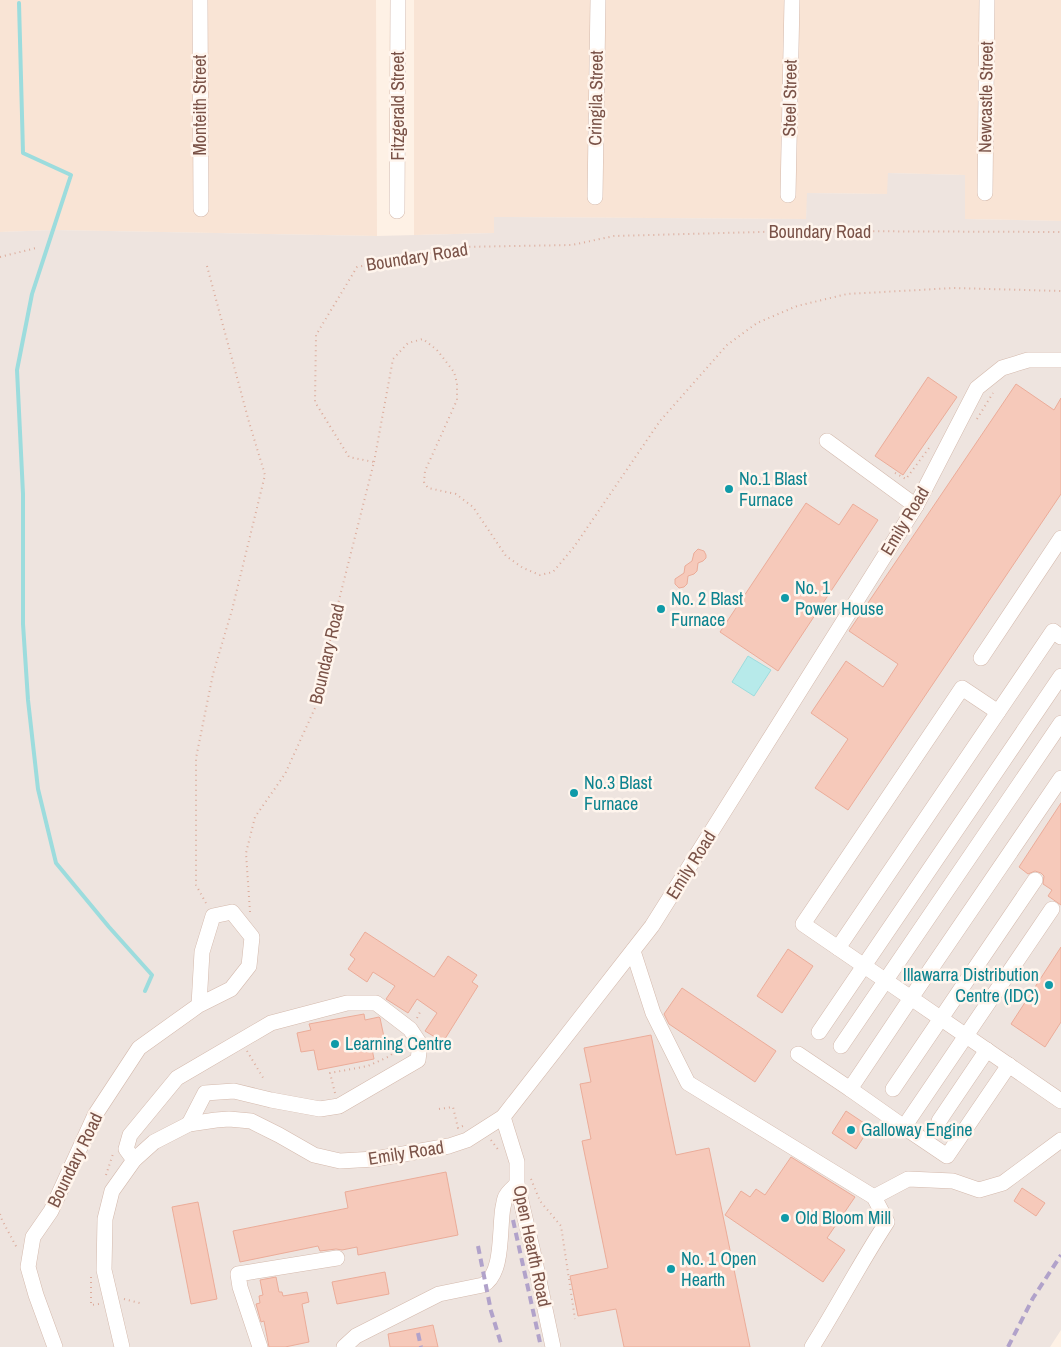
<svg xmlns="http://www.w3.org/2000/svg" width="1061" height="1347" viewBox="0 0 1061 1347" font-family="'Archivo Narrow',sans-serif">
  <style>
    .residential { fill: #f9e4d5 }
    .industrial { fill: #eee4df }
    .water { fill: #b7eaea; stroke: #9cdcdd }
    .lines { fill: none; stroke-linecap: round; stroke-linejoin: round }
    .stream { stroke: #9cdcdd; stroke-width: 4 }
    .building { fill: #f6c9ba; stroke: #ebac99 }
    .minor-casing { stroke: #d4b9ac; stroke-width: 16 }
    .path { stroke: #dcac9c; stroke-width: 2; stroke-dasharray: 1 4; stroke-linecap: butt }
    .minor { stroke: #fff; stroke-width: 15 }
    .rail { stroke: #b1a2ca; stroke-width: 4; stroke-dasharray: 8 5; stroke-linecap: butt }
    .culture-dot { fill: #0f9aa8; stroke: #fff5ed; stroke-width: 2 }
    .labels { text-anchor: middle; stroke-width: 5; stroke-linejoin: round; paint-order: stroke }
    .street-label { font-size: 18px; fill: #7a5247; stroke: #fff5ed }
    .culture-label { font-size: 18px; fill: #0d838f; stroke: #fff5ed; text-anchor: start }
  </style>
  <rect width="100%" height="100%" fill="#fef1e5"/>
  <!-- residential -->
  <g class="residential">
    <polygon points="0,0 376,0 377,236 54,230 0,232"/>
    <polygon points="414,0 1061,0 1061,221 965,219 965,175 888,173 888,194 808,193 806,219 494,217 494,233 414,235"/>
  </g>
  <!-- industrial -->
  <polygon class="industrial" points="888,173 965,175 965,219 1061,221 1061,1330 1050,1347 0,1347 0,232 54,230 377,236 494,233 494,217 806,219 807,193 887,194"/>
  <!-- water -->
  <polygon class="water" points="748,656 771,670 754,696 732,682"/>
  <g class="lines">
    <!-- stream -->
    <polyline class="stream" points="19,3 23,153 71,175 32,294 17,370 23,494 23,624 28,700 38,789 56,863 109,927 152,975 145,991"/>
  </g>
  <!-- building -->
  <g class="building">
    <polygon points="928,377 957,397 903,475 875,456"/>
    <polygon points="1016,384 1054,410 1061,398 1061,494 848,810 815,788 848,739 811,713 846,661 883,687 898,664 849,631"/>
    <polygon points="806,503 839,525 853,504 878,520 778,671 720,632"/>
    <polygon points="698,549 704,551 706,555 706,558 703,561 698,563 697,571 694,574 688,576 687,584 684,587 679,588 675,584 675,579 684,573 685,566 692,561 694,553"/>
    <polygon points="1061,803 1061,905 1048,896 1052,890 1043,884 1044,876 1041,873 1035,871 1028,874 1019,867"/>
    <polygon points="365,932 434,977 448,956 477,975 472,982 478,986 443,1042 425,1031 437,1013 417,999 408,1013 386,999 395,986 373,972 367,982 348,969 355,959 350,955"/>
    <polygon points="1061,947 1061,1022 1045,1047 1011,1024"/>
    <polygon points="788,949 813,966 782,1013 757,996"/>
    <polygon points="682,988 776,1051 755,1082 669,1024 664,1014"/>
    <polygon points="364,1014 365,1020 379,1017 380,1018 384,1037 370,1039 374,1059 318,1070 314,1050 301,1052 297,1033 311,1030 309,1024"/>
    <polygon points="651,1035 676,1155 709,1148 750,1347 624,1347 616,1309 578,1316 570,1276 608,1268 582,1141 591,1139 580,1084 591,1082 584,1048"/>
    <polygon points="846,1111 870,1127 856,1149 832,1133"/>
    <polygon points="791,1157 855,1197 827,1238 845,1250 823,1282 725,1215 741,1191 750,1197 756,1189 765,1195"/>
    <polygon points="446,1172 458,1235 358,1255 357,1247 342,1250 336,1249 320,1251 318,1246 240,1262 233,1231 348,1208 345,1192"/>
    <polygon points="1022,1188 1045,1203 1036,1216 1014,1201"/>
    <polygon points="198,1202 217,1299 191,1304 172,1207"/>
    <polygon points="385,1272 389,1294 337,1304 332,1282"/>
    <polygon points="276,1277 279,1292 282,1292 283,1296 307,1292 309,1302 302,1304 309,1342 285,1347 269,1347 264,1321 261,1322 256,1304 260,1303 259,1296 263,1295 260,1280"/>
    <polygon points="433,1325 438,1347 390,1347 388,1334"/>
  </g>
  <g class="lines">
    <defs>
      <g id="minor">
        <polyline points="200,0 201,209"/>
        <polyline points="985,193 987,0"/>
        <polyline points="788,195 792,0"/>
        <polyline points="595,197 598,0"/>
        <polyline points="397,211 398,0"/>
        <polyline points="827,441 916,506"/>
        <polyline points="981,658 1061,538"/>
        <polyline points="1061,778 911,998 1061,1101"/>
        <polyline points="838,948 1053,631 1061,637"/>
        <path d="M633,951L653,1013L688,1083L874,1197L887,1222C860,1263 838,1306 812,1347"/>
        <polyline points="819,1032 1061,676"/>
        <polyline points="841,1046 1061,723"/>
        <polyline points="798,1054 850,1089 911,998 803,924 962,688 998,712"/>
        <polyline points="850,1089 904,1127 1052,909"/>
        <polyline points="893,1089 1035,880"/>
        <polyline points="503,1117 517,1162 517,1184 533,1252 553,1347"/>
        <polyline points="939,1121 987,1050"/>
        <polyline points="904,1127 947,1156 1009,1065"/>
        <polyline points="134,1160 126,1149 130,1135 177,1078 271,1023 347,1003 376,1003 410,1029 420,1044 418,1060 339,1106 320,1109 271,1100 234,1091 205,1093 189,1124"/>
        <polyline points="874,1197 908,1179 953,1181 979,1190 1003,1183 1061,1140"/>
        <polyline points="55,1347 36,1295 28,1267 33,1237 51,1211 95,1115 139,1048 199,1005 202,952 213,916 232,912 252,937 249,966 231,989 199,1005"/>
        <polyline points="122,1347 104,1270 105,1219 112,1191 134,1160 154,1142 189,1124 216,1120 229,1119 251,1121 279,1135 314,1155 340,1161 375,1159 449,1146 467,1140 503,1117 652,926 916,506 977,388 1002,368 1028,360 1061,360"/>
        <polyline points="260,1347 240,1287 238,1274 337,1258"/>
        <path d="M344,1347L356,1336L439,1294L483,1285C504,1274 499,1229 503,1207C504,1204 504,1199 506,1196C508,1192 513,1188 517,1184"/>
      </g>
    </defs>
    <!-- minor casing -->
    <use href="#minor" class="minor-casing"/>
    <!-- path -->
    <g class="path">
      <polyline points="0,257 36,248"/>
      <polyline points="207,266 249,422 265,475 232,610 213,674 196,758 196,885 207,905"/>
      <polyline points="977,419 993,393"/>
      <polyline points="374,462 393,359 408,343 423,339 437,350 454,372 457,383 457,400 425,471 424,482 428,488 456,494 473,507 506,556 523,568 540,575 553,572 574,547 660,421 727,345 757,323 797,306 847,294 954,288 1061,291"/>
      <polyline points="895,473 906,479 929,448 932,449"/>
      <polyline points="250,912 246,853 255,817 285,774 315,708 339,600 374,462 349,457 315,402 316,335 357,267 459,247 572,245 614,236 796,231 1061,232"/>
      <polyline points="417,1018 420,1012"/>
      <polyline points="247,1051 265,1081"/>
      <polyline points="335,1093 330,1073 368,1066 390,1056 403,1043"/>
      <polyline points="439,1109 453,1107 458,1128 463,1126"/>
      <polyline points="491,1140 500,1152"/>
      <polyline points="106,1175 113,1154"/>
      <polyline points="531,1179 540,1201 561,1226 575,1319"/>
      <polyline points="0,1214 2,1220 17,1248"/>
      <polyline points="91,1277 91,1305 99,1304"/>
      <polyline points="124,1299 143,1304"/>
    </g>
    <!-- minor -->
    <use href="#minor" class="minor"/>
    <!-- rail -->
    <g class="rail">
      <polyline points="513,1220 541,1347"/>
      <polyline points="478,1246 491,1311 502,1347"/>
      <polyline points="418,1333 421,1347"/>
      <polyline points="1008,1347 1033,1298 1061,1255"/>
    </g>
  </g>
  <!-- markers -->
  <g class="culture-dot">
    <circle cx="729" cy="489" r="5"/>
    <circle cx="785" cy="598" r="5"/>
    <circle cx="661" cy="609" r="5"/>
    <circle cx="574" cy="793" r="5"/>
    <circle cx="1049" cy="985" r="5"/>
    <circle cx="335" cy="1044" r="5"/>
    <circle cx="851" cy="1130" r="5"/>
    <circle cx="785" cy="1218" r="5"/>
    <circle cx="671" cy="1269" r="5"/>
  </g>
  <g class="labels">
    <!-- street labels -->
    <g class="street-label">
      <text transform="translate(986 97) rotate(-89)" y="6">Newcastle Street</text>
      <text transform="translate(596 98) rotate(-89)" y="6">Cringila Street</text>
      <text transform="translate(790 98) rotate(-89)" y="6">Steel Street</text>
      <text transform="translate(200 105) rotate(-90)" y="6">Monteith Street</text>
      <text transform="translate(398 106) rotate(-90)" y="6">Fitzgerald Street</text>
      <text x="820" y="238">Boundary Road</text>
      <text transform="translate(417 257) rotate(-9)" y="6">Boundary Road</text>
      <text transform="translate(905 521) rotate(-59)" y="6">Emily Road</text>
      <text transform="translate(327 654) rotate(-77)" y="6">Boundary Road</text>
      <text transform="translate(691 865) rotate(-58)" y="6">Emily Road</text>
      <text transform="translate(406 1153) rotate(-9)" y="6">Emily Road</text>
      <text transform="translate(75 1160) rotate(-64)" y="6">Boundary Road</text>
      <text transform="translate(532 1246) rotate(78)" y="6">Open Hearth Road</text>
    </g>
    <!-- culture labels -->
    <g class="culture-label">
      <text x="739" y="485">No.1 Blast<tspan x="739" dy="21">Furnace</tspan></text>
      <text x="795" y="594">No. 1<tspan x="795" dy="21">Power House</tspan></text>
      <text x="671" y="605">No. 2 Blast<tspan x="671" dy="21">Furnace</tspan></text>
      <text x="584" y="789">No.3 Blast<tspan x="584" dy="21">Furnace</tspan></text>
      <text x="1039" y="981" text-anchor="end">Illawarra Distribution<tspan x="1039" dy="21">Centre (IDC)</tspan></text>
      <text x="345" y="1050">Learning Centre</text>
      <text x="861" y="1136">Galloway Engine</text>
      <text x="795" y="1224">Old Bloom Mill</text>
      <text x="681" y="1265">No. 1 Open<tspan x="681" dy="21">Hearth</tspan></text>
    </g>
  </g>
</svg>
